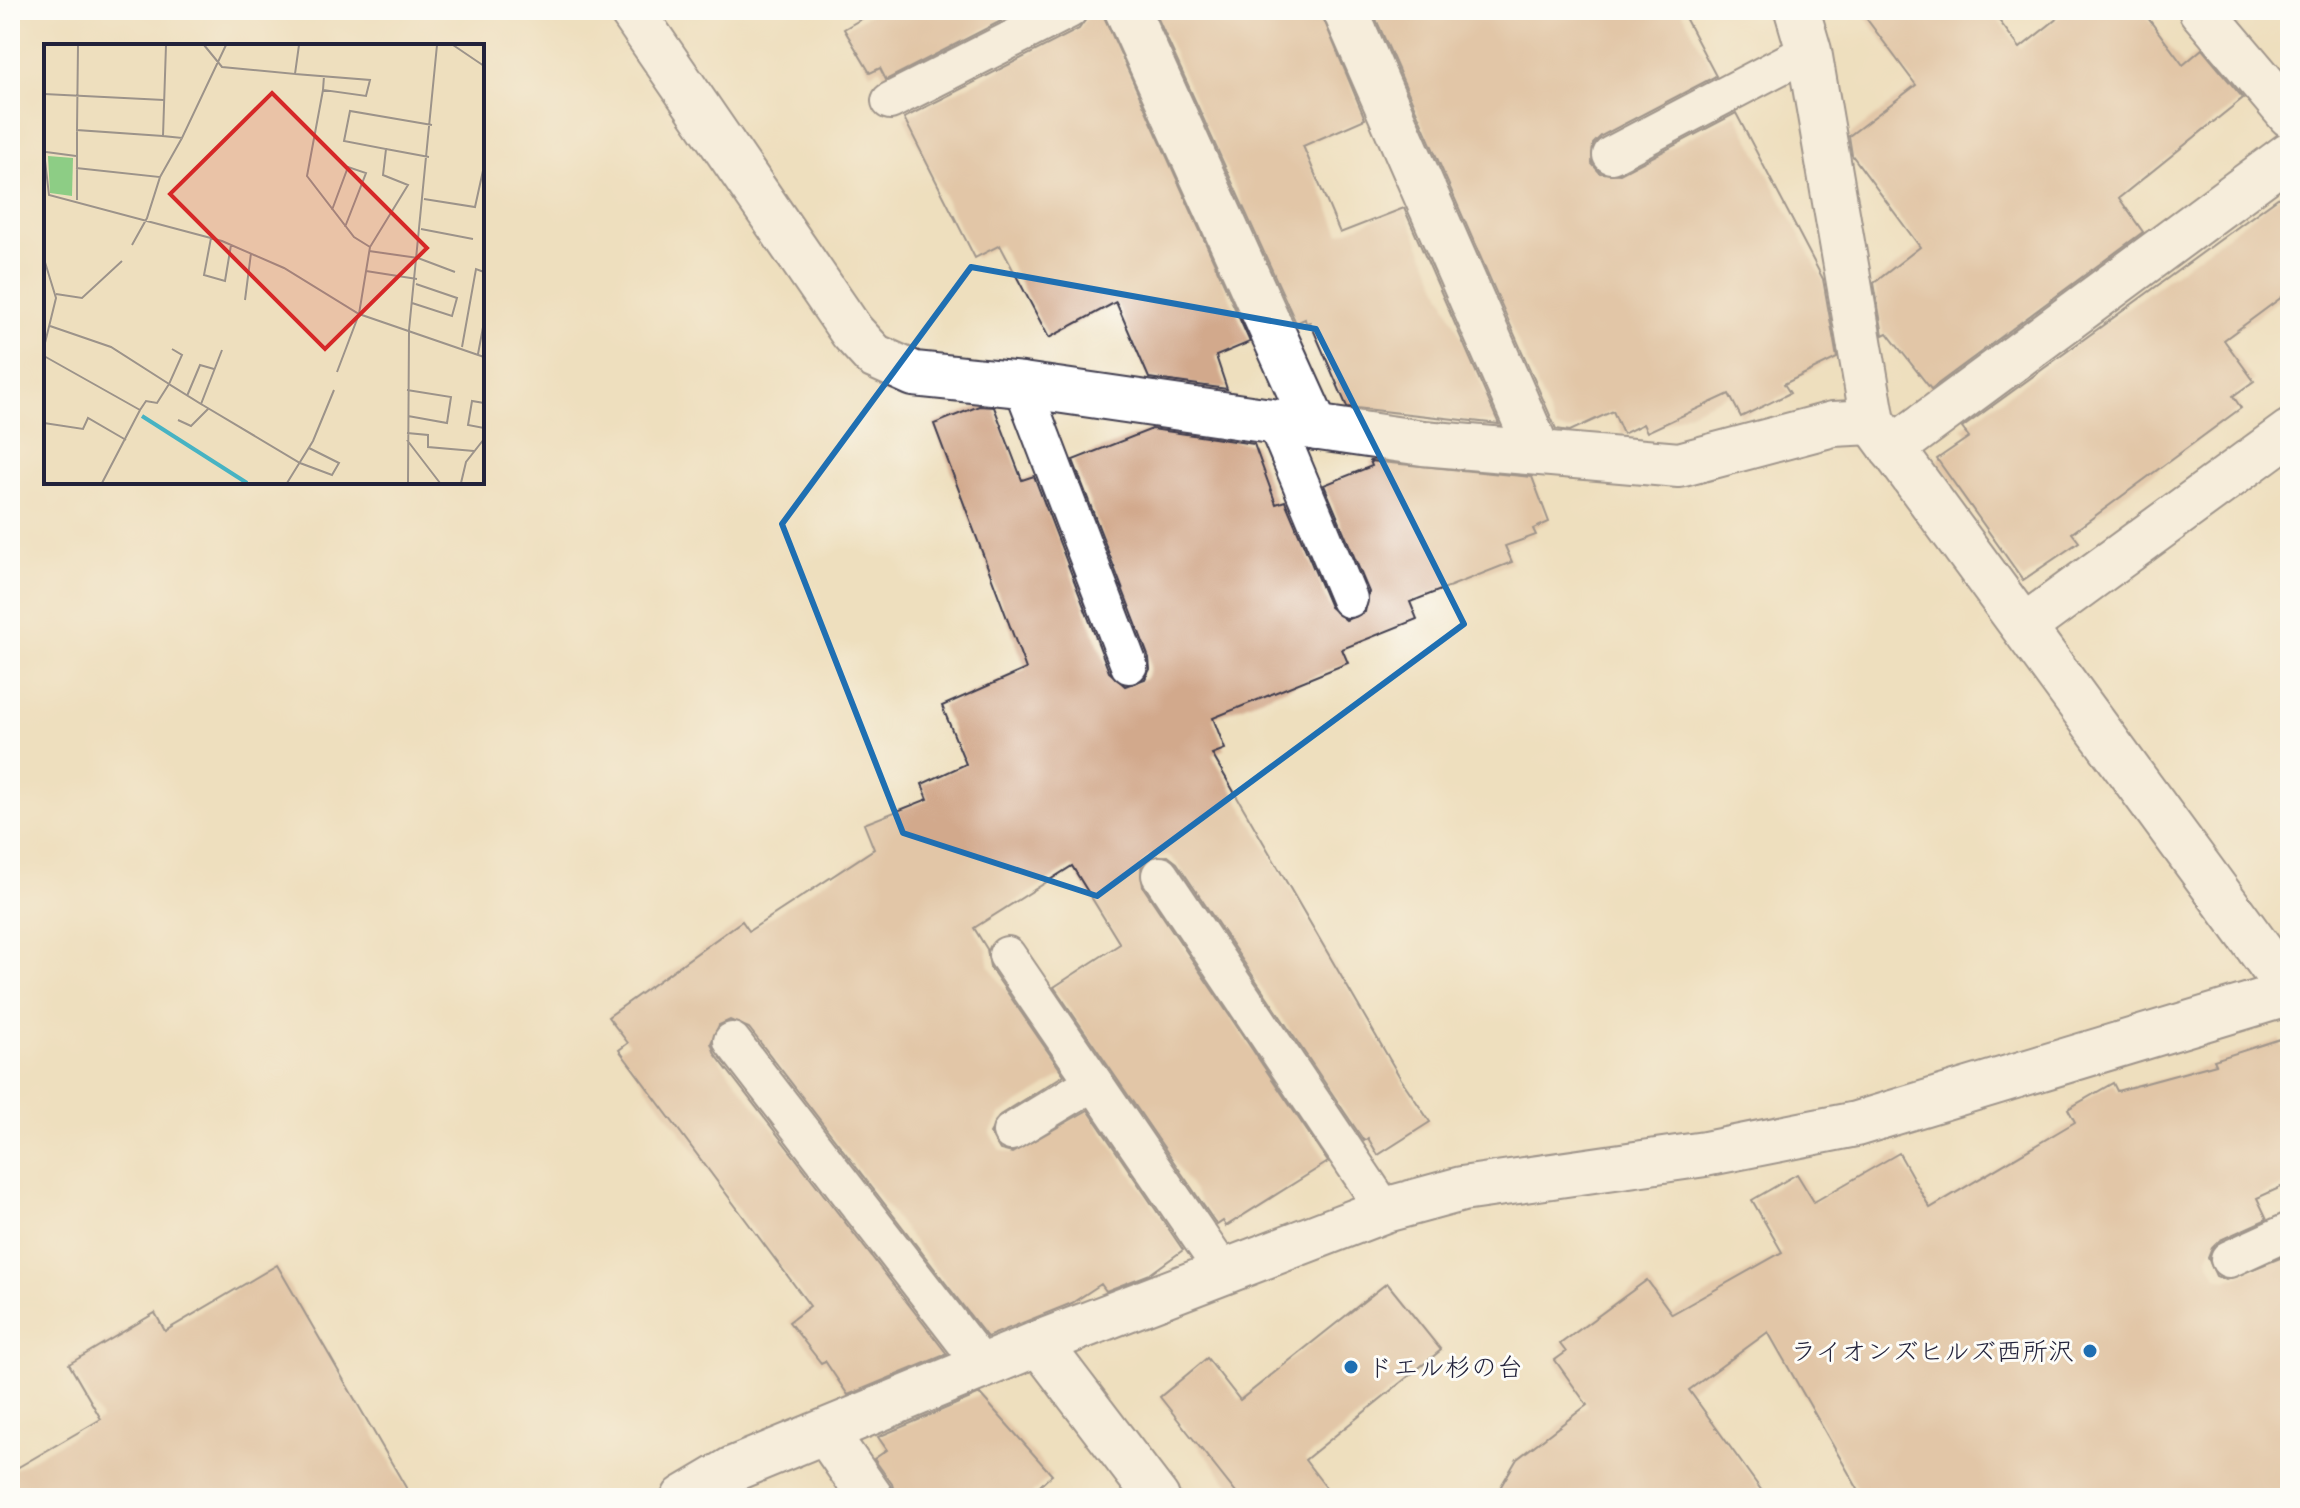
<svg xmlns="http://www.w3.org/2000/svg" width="2300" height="1508" viewBox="0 0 2300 1508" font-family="'Architects Daughter','Klee One',sans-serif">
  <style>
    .building { fill: #d2a98c }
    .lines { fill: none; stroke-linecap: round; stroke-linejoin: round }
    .lane-casing { stroke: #413e4f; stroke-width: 40 }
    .street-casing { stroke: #413e4f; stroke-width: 48 }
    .lane { stroke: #fff; stroke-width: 36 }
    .street { stroke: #fff; stroke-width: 44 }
    .marked { fill: none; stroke: #1f6fb2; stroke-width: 6; stroke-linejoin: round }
    .poi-dot { fill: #1f6fb2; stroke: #fdfcf7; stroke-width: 3 }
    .labels { text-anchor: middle; stroke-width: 6; stroke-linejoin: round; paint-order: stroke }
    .poi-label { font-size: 26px; fill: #22223b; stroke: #fdfcf7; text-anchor: end }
    .inset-river { fill: none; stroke: #47b3c3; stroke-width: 4 }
    .inset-road { fill: none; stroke: #9c938a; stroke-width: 2 }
    .view { fill: #d62828; fill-opacity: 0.15; stroke: #d62828; stroke-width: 4 }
    .inset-edge { fill: none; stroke: #22223b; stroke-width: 4 }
  </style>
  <rect width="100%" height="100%" fill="#fdfcf7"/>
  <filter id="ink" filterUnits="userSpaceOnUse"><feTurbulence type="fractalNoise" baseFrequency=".0125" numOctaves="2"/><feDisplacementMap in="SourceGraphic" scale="16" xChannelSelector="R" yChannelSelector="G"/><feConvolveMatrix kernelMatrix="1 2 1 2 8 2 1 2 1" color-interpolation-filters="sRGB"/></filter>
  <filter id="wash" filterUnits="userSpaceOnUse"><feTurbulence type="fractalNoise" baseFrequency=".006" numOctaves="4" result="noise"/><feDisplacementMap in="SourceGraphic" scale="32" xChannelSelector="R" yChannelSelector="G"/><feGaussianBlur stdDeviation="1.8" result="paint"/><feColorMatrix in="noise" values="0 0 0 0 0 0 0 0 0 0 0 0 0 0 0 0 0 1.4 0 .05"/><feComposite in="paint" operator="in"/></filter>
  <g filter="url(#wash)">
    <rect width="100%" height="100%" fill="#eedfbe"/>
    <g id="blocks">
      <!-- building -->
      <g class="building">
        <polygon points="877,10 995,10 1001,21 886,80 880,68 870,73 844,29"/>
        <polygon points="1101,10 1250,342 1216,356 1227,389 1149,378 1116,302 1049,338 1000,245 975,258 904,118 1079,29 1088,16"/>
        <polygon points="1154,10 1320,10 1365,119 1303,146 1340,233 1404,208 1499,424 1347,407 1310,322 1306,323 1305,319 1296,323"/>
        <polygon points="1372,10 1681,10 1716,76 1601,136 1593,144 1592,164 1600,173 1620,174 1736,113 1823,279 1837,358 1784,384 1790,393 1741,417 1729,394 1647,432 1643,424 1623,434 1613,411 1570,431 1556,429"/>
        <polygon points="1860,10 1991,10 2020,48 2068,10 2142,10 2183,65 2202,49 2243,98 2119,198 2143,232 1931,389 1887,333 1883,335 1874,283 1920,247 1852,155 1849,136 1916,85"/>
        <polygon points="2290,189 2290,291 2224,340 2254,381 2233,396 2241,408 2072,533 2079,542 2023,580 1937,459 1969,437 1962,428"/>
        <polygon points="979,406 994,407 1022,480 1034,476 1109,672 1125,686 1145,679 1150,669 1149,658 1073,460 1152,429 1254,444 1276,504 1285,501 1330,607 1346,620 1365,612 1369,592 1324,485 1372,466 1370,461 1532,477 1549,522 1533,529 1536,535 1505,546 1512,562 1410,602 1417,619 1342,649 1348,663 1213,718 1225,749 1212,754 1401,1079 1430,1122 1378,1155 1368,1138 1364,1141 1177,863 1168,856 1149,857 1141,866 1143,887 1328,1162 1226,1226 1223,1221 1217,1225 1054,987 1120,944 1072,866 974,928 987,949 990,967 1064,1075 1000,1115 990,1133 1000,1150 1012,1153 1088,1110 1183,1250 1150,1274 1106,1291 1101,1284 1072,1303 987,1337 749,1028 730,1020 719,1025 711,1043 715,1054 947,1354 848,1395 825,1361 821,1363 789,1322 810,1306 619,1050 628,1043 608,1017 742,921 749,931 874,849 864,824 928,799 922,784 966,764 942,706 1026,669 934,424"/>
        <polygon points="2280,1039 2290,1067 2290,1183 2257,1198 2267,1219 2220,1240 2212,1248 2208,1258 2216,1276 2226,1280 2285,1256 2290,1267 2290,1498 1863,1498 1768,1332 1689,1390 1767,1498 1494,1498 1517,1459 1587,1405 1555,1360 1566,1352 1560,1344 1647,1280 1672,1314 1782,1252 1752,1200 1797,1174 1814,1202 1899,1153 1930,1208 2075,1122 2068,1109 2113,1083 2117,1091 2216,1064 2214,1060"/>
        <polygon points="277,1265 412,1498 10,1498 10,1472 101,1419 69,1364 155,1313 165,1331"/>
        <polygon points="1387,1283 1441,1350 1305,1460 1334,1498 1240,1498 1160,1397 1207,1358 1240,1400"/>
        <polygon points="980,1394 1052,1475 1026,1498 896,1498 892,1484 874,1459 887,1450 878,1437"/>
      </g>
    </g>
  </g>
  <g filter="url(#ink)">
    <use href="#blocks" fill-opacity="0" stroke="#413e4f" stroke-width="2"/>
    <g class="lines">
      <defs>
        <g id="lane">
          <polyline points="890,101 1069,10"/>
          <polyline points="1611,155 1809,51"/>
          <polyline points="1022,385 1129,665"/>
          <polyline points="1276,424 1349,599"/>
          <polyline points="1160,875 1385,1210"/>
          <polyline points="1007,955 1225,1274"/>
          <polyline points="732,1041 984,1367"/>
          <polyline points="1011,1132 1092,1083"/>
          <polyline points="2229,1259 2290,1231"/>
        </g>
        <g id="street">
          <polyline points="631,10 852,332 874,356 914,374 1022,385 1423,443 1679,465 1833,424 1873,422"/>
          <polyline points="1127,10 1316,428"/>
          <polyline points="1345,10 1538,451"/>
          <polyline points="1797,10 1809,51 1873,422 2290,991"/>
          <polyline points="2201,10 2290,115"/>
          <polyline points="1892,449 2290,154"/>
          <polyline points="2025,626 2290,432"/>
          <polyline points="1039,1343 1157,1498"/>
          <polyline points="826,1433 871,1498"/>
          <polyline points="684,1498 733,1469 1039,1343 1385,1210 1462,1189 1705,1154 1856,1124 2290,993"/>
        </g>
      </defs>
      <!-- lane casing -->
      <use href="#lane" class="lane-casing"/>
      <!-- street casing -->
      <use href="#street" class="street-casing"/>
      <!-- lane -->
      <use href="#lane" class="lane"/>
      <!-- street -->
      <use href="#street" class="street"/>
    </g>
  </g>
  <!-- marked area -->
  <path d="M0 0H2300V1508H0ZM971,267L1316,329L1464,624L1097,896L903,833L782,524Z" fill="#eedfbe" fill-opacity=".55" fill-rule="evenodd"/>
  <path class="marked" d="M971,267L1316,329L1464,624L1097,896L903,833L782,524Z"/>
  <!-- markers -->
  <g class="poi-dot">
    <circle cx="2090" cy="1351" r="8"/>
    <circle cx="1351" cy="1367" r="8"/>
  </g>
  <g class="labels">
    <!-- poi labels -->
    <g class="poi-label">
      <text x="2074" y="1360">ライオンズヒルズ西所沢</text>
      <text x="1367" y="1376" text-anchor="start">ドエル杉の台</text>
    </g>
  </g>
  <!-- overview -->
  <g transform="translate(44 44)">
    <rect width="440" height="440" fill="#eedfbe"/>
    <path d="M4,112L29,114L28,152L6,149Z" fill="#8dcd85"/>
    <path class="inset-river" d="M98,372L203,439"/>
    <path class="inset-road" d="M34,1L33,86L119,92M122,1L119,92L138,94L182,1M160,1L178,23L251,30L255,1M409,1L440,22M251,30L326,36L322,52L279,46L280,32M279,46L263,132L310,193L326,203M0,50L120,56M342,105L385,113M0,108L5,151L178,197L240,224L315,270L440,313M2,108L32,112M32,124L116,133L103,174L88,201M116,133L138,94M380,155L431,163L440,122M33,156V86M288,166L304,123L322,129L301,183M377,185L429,195M167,194L160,231L181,237L187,201M325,207L374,214L411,228M0,215L12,254L0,303M322,227L373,235M12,250L38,254L78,217M201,256L207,209M368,259L408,272L413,254L372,240M6,282L67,303L125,340L113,359L102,357L96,366L58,439M418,303L432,225L440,228M128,305L138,311L125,340L157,360L178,306M434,310L440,278M0,312L96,366M293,328L315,270L326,203L364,141L339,131L342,105L300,97L306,67L388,81M363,346L407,353L403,379L364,372M143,352L156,321L170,325M440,359L428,357L424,381L440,384M157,360L256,419L288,431L295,419L265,404M0,375V419M134,376L147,382L164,365M0,379L39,385L44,374L82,396M363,389L384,391V403L430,407M363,396L396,439M243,439L269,397L290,346M364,439L365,286L393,1M417,439L422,418L440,395"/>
    <path class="view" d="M228,49L383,204L281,305L126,150Z"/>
    <rect width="440" height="440" class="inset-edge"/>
  </g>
  <!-- margin -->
  <rect width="2300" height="1508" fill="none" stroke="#fdfcf7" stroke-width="40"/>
</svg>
